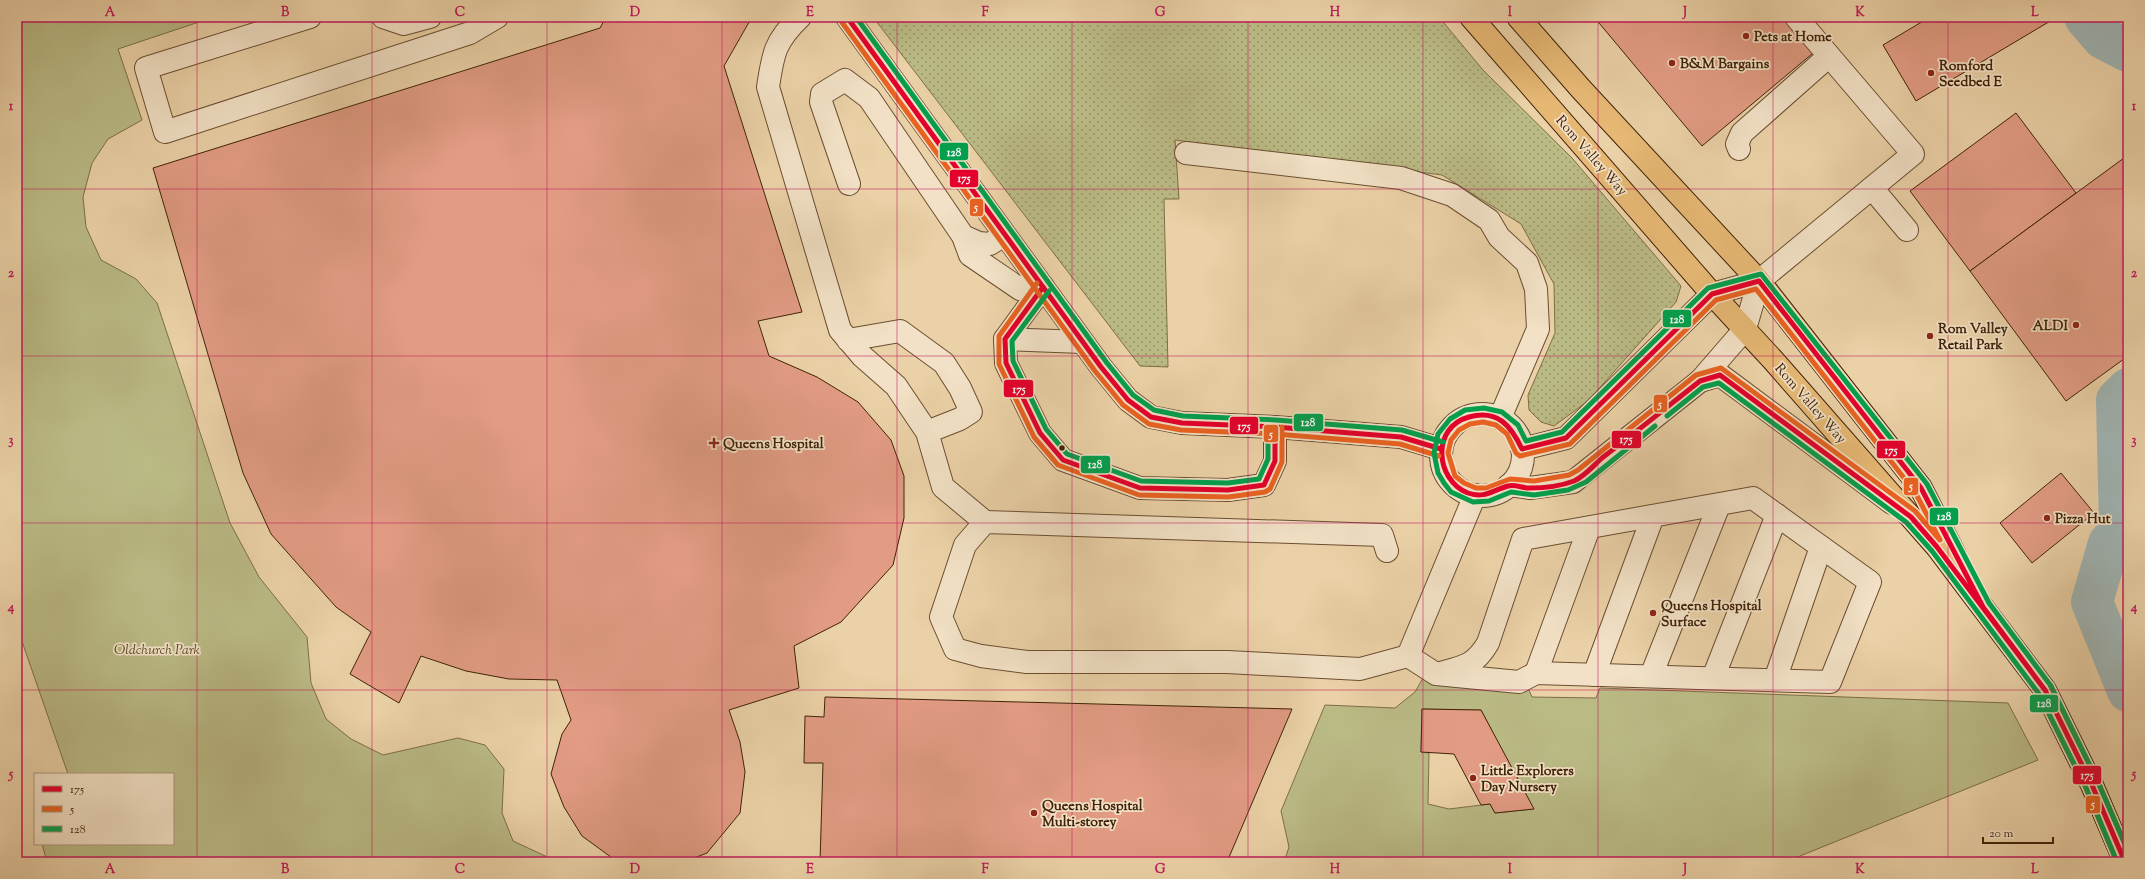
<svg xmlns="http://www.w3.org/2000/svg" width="2145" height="879" viewBox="0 0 2145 879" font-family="'Sorts Mill Goudy',serif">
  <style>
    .grass { fill: url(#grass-dots); stroke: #7d6e46 }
    .green { fill: #baba85; stroke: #7d6e46; fill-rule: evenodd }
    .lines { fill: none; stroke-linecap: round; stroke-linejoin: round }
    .river { stroke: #9fb4b4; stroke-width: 42 }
    .building { fill: #e29c84; stroke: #402208 }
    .minor-casing { stroke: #6b4e30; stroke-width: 24 }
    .major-casing { stroke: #402208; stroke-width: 24 }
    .minor { stroke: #f2e1c6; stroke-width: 22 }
    .major { stroke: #e6b874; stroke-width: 22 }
    .bus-1-casing { stroke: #f2e1c6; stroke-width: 8 }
    .bus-2-casing { stroke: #f2e1c6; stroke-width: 8 }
    .bus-3-casing { stroke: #f2e1c6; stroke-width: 8 }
    .bus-1 { stroke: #e4002b; stroke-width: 5 }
    .bus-2 { stroke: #e96221; stroke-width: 5 }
    .bus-3 { stroke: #039f4d; stroke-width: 5 }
    .grid { fill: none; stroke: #c2185b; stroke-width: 1; stroke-opacity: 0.55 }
    .poi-dot { fill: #8f2418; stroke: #f2e1c6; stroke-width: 1.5 }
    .bus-dot { fill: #402208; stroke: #f2e1c6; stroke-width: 1.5 }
    .labels { text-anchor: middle; stroke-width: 3.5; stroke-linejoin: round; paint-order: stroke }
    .poi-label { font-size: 14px; font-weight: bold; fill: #402208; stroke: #f2e1c6; text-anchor: start }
    .street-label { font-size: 14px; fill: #402208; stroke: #f2e1c6 }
    .park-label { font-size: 14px; font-style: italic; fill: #5e4827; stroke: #f2e1c6 }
    .line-badge { stroke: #f2e1c6; stroke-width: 1.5 }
    .badge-label { font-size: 11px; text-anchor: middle; font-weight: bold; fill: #fff }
    .neatline { fill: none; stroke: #c2185b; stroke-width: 1.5 }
    .grid-label { font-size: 13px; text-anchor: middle; font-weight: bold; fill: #c2185b }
  </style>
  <defs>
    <pattern id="grass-dots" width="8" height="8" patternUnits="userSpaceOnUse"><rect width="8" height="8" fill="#baba85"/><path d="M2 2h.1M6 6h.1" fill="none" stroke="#99976b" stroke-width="1.8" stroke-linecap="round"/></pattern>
  </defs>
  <rect width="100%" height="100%" fill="#ebd1a7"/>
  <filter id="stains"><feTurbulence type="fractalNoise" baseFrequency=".005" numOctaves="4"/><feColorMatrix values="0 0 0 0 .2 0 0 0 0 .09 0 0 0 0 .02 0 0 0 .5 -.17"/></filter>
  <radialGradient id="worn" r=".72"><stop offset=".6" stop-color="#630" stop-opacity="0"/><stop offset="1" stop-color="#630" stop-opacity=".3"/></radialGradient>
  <!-- grass -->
  <polygon class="grass" points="873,17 1439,17 1483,70 1572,158 1681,286 1676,302 1588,401 1554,426 1541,422 1529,410 1528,395 1555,333 1554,284 1521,224 1442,175 1175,140 1179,199 1164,199 1168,367 1140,366"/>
  <!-- green -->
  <g class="green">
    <polygon points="17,17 214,17 118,49 142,120 108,139 92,163 83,197 86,227 101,260 136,279 157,303 230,523 259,577 307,637 311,683 326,719 351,739 383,755 458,738 485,745 504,769 502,813 513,841 558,862 47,862 42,844 173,844 173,774 68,774 17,627"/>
    <path d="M1423,678L1527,686L1532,697L1596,698L1600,688L2008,703L2038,760L1785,862H1284L1289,847L1281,811L1325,705L1395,708L1415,692ZM1422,709L1481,710L1533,809L1495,813L1490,804L1449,809L1428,804L1429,753L1421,752Z"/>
  </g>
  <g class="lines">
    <!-- river -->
    <g class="river">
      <polyline points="2085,17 2103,38 2128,51"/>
      <polyline points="2120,527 2117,400 2128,389"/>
      <polyline points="2109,543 2092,602 2128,691"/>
    </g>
  </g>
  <!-- building -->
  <g class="building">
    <polygon points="606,17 752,17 724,66 802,312 758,321 769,356 817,377 858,402 891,440 904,476 904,518 893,565 841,622 794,646 799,688 729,710 740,742 745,772 740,813 707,853 684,862 622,862 615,860 582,836 564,807 551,774 562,734 571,720 557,680 509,679 466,671 421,656 399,703 350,674 371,632 336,607 271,534 243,473 153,168 600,28"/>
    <polygon points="1594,17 1792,17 1819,48 1702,146"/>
    <polygon points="1930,17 2057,17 1916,101 1883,45"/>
    <polygon points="2016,113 2076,193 1970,271 1910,191"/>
    <polygon points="2128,155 2128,356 2066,401 1970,271"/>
    <polygon points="2061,473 2094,513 2032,563 2000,523"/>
    <polygon points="825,697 1292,709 1227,862 820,862 823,763 804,763 805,716 824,717"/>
    <polygon points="1422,709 1481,710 1534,809 1495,813 1490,804 1481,805 1454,754 1421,752"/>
  </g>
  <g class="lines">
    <defs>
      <g id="minor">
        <polyline points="310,17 146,68 165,132 470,33 497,17"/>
        <polyline points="383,17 404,24 430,17"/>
        <path d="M800,17C775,41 773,53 768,87L840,330L862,356L896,386L927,432L943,487L985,522"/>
        <polyline points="847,17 1101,367 1128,400 1151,417 1182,423 1275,427 1401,437 1441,449"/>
        <polyline points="1739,149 1737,144 1742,133 1829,56"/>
        <polyline points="1186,153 1401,178 1452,195 1489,220 1499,237 1527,263 1536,289 1538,329 1500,418"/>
        <polyline points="849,184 821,102 822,94 845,80 869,98 963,236 970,255 1020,289 1036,279"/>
        <polyline points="1872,188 1907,230"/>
        <polyline points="963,236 979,243 990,244 1004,235"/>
        <polyline points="1043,287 1005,339 1006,363 1040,433 1063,460 1140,488 1228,490 1264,485 1275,461 1275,427"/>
        <polyline points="1005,339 1082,342"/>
        <polyline points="848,340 900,331 944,363 960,388 971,412 960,419 927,432"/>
        <polyline points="1700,381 1720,375 1892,503"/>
        <circle cx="1482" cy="455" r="41"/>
        <polyline points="1522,449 1566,438 1712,294 1759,281 1913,154 1796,17"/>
        <polyline points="1509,485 1530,488 1573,482 1700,381 1745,329 1759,281"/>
        <polyline points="1387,551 1382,535 985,522 965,545 941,617 955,649 981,656 1027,662 1227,662 1360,669 1408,656 1475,495"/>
        <path d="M1408,656L1436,674L1519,682L1536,673L1830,682L1870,582L1753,498L1523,539L1488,643C1474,667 1462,667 1436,674"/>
        <polyline points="1536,673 1589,528"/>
        <polyline points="1594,675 1653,516"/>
        <polyline points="1651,676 1719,505"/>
        <polyline points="1713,678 1777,515"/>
        <polyline points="1775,680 1821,547"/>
      </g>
      <g id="major">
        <polyline points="1471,17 1712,294 1773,360 1937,547 2045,690 2092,785 2125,862"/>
        <polyline points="1518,17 1581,89 1759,281 1921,488 1955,555"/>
      </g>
    </defs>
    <!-- minor casing -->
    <use href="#minor" class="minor-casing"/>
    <!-- major casing -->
    <use href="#major" class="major-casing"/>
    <!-- minor -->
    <use href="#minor" class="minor"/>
    <!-- major -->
    <use href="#major" class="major"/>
    <defs>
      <g id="bus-1">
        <polyline points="847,17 1101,367 1128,400 1151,417 1182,423 1275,427 1401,437 1441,449"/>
        <path d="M1759,281L1921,488L1983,607L2045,690L1937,547L1911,517L1720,375L1700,381C1667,407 1635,433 1602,458C1593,466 1585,476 1574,481C1561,486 1543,488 1529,488C1522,488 1515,484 1508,486C1493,490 1484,499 1468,493C1435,480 1431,427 1469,417C1498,409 1511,426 1522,449L1566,438L1712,294Z"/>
        <polyline points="1043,287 1005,339 1006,363 1040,433 1063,460 1140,488 1228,490 1264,485 1275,461 1275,427"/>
        <polyline points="2045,690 2092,785 2125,862"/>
      </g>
      <g id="bus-2">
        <polyline points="841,21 1095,371 1123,405 1149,424 1181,430 1275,434 1400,444 1439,456"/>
        <polyline points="1037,283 999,336 999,364 1034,437 1058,465 1139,495 1228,497 1265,492 1270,489 1282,462 1282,427"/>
        <polygon points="1756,289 1915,492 1940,540 1915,511 1721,368 1696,375 1578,470 1569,475 1534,481 1510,479 1486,488 1476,488 1464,483 1455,476 1448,453 1451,440 1459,430 1470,424 1483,422 1496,425 1507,434 1516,453 1520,456 1570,444 1716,300"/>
        <polyline points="2051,687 2098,782 2128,851"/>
        <polyline points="2039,694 2086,788 2117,862"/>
      </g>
      <g id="bus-3">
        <polyline points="856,17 1107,363 1133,395 1154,410 1183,416 1276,420 1402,430 1443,442"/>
        <polyline points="1049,291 1012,341 1013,361 1046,429 1067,454 1141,481 1228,483 1259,479 1268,459 1268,427"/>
        <polyline points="1667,416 1703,387 1719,383 1906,522 1932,551 2039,694 2086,788 2117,862"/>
        <polyline points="1655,426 1586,482 1568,490 1534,495 1511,492 1489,501 1473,502 1451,492 1444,483 1438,473 1434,453 1438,434 1450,419 1465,410 1484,408 1502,412 1518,425 1526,441 1562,432 1708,288 1761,274 1927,484 1989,603 2051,686"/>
        <polyline points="2051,686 2098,782 2128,851"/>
      </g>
    </defs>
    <!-- bus-1 casing -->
    <use href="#bus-1" class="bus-1-casing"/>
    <!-- bus-2 casing -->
    <use href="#bus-2" class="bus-2-casing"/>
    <!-- bus-3 casing -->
    <use href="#bus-3" class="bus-3-casing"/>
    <!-- bus-1 -->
    <use href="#bus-1" class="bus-1"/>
    <!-- bus-2 -->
    <use href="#bus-2" class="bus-2"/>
    <!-- bus-3 -->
    <use href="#bus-3" class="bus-3"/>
  </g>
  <!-- grid -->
  <path class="grid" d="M197,17V862M372,17V862M547,17V862M722,17V862M897,17V862M1072,17V862M1248,17V862M1423,17V862M1598,17V862M1773,17V862M1948,17V862M17,189H2128M17,356H2128M17,523H2128M17,690H2128"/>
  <!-- markers -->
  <g class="poi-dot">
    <circle cx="1746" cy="36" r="4"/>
    <circle cx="1672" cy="63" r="4"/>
    <circle cx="1931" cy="73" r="4"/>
    <circle cx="2076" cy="325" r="4"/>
    <circle cx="1930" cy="336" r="4"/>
    <path d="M712 437h4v4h4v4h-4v4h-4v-4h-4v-4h4z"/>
    <circle cx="2047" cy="518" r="4"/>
    <circle cx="1653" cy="613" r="4"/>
    <circle cx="1473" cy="778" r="4"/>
    <circle cx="1034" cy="813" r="4"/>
  </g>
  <circle class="bus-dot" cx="1062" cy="448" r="3.5"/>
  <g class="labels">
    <!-- poi labels -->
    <g class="poi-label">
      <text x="1754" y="41">Pets at Home</text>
      <text x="1680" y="68">B&amp;M Bargains</text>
      <text x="1939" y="70">Romford<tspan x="1939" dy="16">Seedbed E</tspan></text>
      <text x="2068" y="330" text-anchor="end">ALDI</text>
      <text x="1938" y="333">Rom Valley<tspan x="1938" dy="16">Retail Park</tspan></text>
      <text x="723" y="448">Queens Hospital</text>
      <text x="2055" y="523">Pizza Hut</text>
      <text x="1661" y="610">Queens Hospital<tspan x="1661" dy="16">Surface</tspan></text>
      <text x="1481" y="775">Little Explorers<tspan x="1481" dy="16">Day Nursery</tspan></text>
      <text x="1042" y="810">Queens Hospital<tspan x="1042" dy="16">Multi-storey</tspan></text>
    </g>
    <!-- street labels -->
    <g class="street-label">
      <text transform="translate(1592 155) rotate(49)" y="5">Rom Valley Way</text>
      <text transform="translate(1811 403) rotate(49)" y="5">Rom Valley Way</text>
    </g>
    <!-- park labels -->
    <g class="park-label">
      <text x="157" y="654">Oldchurch Park</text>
    </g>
  </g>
  <g class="line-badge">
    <rect x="939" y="142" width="30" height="19" rx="4" fill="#039f4d"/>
    <rect x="949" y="169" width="30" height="19" rx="4" fill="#e4002b"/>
    <rect x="969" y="198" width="15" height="19" rx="4" fill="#e96221"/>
    <rect x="1662" y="309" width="30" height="19" rx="4" fill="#039f4d"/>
    <rect x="1003" y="379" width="31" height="19" rx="4" fill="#e4002b"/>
    <rect x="1653" y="394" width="15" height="19" rx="4" fill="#e96221"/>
    <rect x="1293" y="413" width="31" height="19" rx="4" fill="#039f4d"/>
    <rect x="1229" y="416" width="30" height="19" rx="4" fill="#e4002b"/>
    <rect x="1263" y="424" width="16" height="19" rx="4" fill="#e96221"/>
    <rect x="1611" y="430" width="31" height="19" rx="4" fill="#e4002b"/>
    <rect x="1876" y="440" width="30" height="19" rx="4" fill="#e4002b"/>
    <rect x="1080" y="455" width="31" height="19" rx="4" fill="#039f4d"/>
    <rect x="1903" y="477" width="16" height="19" rx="4" fill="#e96221"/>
    <rect x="1929" y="507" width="30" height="19" rx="4" fill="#039f4d"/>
    <rect x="2029" y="694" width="30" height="19" rx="4" fill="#039f4d"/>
    <rect x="2072" y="765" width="30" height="20" rx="4" fill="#e4002b"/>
    <rect x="2085" y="795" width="16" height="19" rx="4" fill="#e96221"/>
  </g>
  <g class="badge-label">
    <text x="954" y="156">128</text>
    <text x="964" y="182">175</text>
    <text x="976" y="211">5</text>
    <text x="1677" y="323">128</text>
    <text x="1019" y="393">175</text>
    <text x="1660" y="408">5</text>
    <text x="1308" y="426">128</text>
    <text x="1244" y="430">175</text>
    <text x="1271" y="438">5</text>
    <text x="1626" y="443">175</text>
    <text x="1891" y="454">175</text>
    <text x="1095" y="468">128</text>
    <text x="1911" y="490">5</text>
    <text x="1944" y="520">128</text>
    <text x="2044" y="707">128</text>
    <text x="2087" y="779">175</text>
    <text x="2093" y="808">5</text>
  </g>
  <!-- margin -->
  <rect width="2145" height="879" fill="none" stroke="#ebd1a7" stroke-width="44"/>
  <!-- legend -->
  <rect x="34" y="773" width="140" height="72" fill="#f2e1c6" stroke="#ab957a"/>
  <rect x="42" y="786" width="20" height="6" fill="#e4002b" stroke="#ab957a"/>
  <text x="70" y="793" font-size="12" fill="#402208">175</text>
  <rect x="42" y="806" width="20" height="6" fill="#e96221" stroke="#ab957a"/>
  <text x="70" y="813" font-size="12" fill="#402208">5</text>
  <rect x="42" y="826" width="20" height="6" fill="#039f4d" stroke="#ab957a"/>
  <text x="70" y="833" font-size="12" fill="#402208">128</text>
  <!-- scale -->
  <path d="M1983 837v6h70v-6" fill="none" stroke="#402208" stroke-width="2"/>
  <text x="1989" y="837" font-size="12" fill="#402208" stroke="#f2e1c6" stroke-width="3" paint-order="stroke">20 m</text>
  <rect x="22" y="22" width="2101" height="835" class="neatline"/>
  <g class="grid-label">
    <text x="110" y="16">A</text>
    <text x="285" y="16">B</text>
    <text x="460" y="16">C</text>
    <text x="635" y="16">D</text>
    <text x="810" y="16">E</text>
    <text x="985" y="16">F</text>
    <text x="1160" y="16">G</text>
    <text x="1335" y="16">H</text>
    <text x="1510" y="16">I</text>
    <text x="1685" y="16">J</text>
    <text x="1860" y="16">K</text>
    <text x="2035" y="16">L</text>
    <text x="11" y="110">1</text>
    <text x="2134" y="110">1</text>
    <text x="11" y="277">2</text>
    <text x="2134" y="277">2</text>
    <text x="11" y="444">3</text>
    <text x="2134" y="444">3</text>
    <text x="11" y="611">4</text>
    <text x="2134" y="611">4</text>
    <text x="11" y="778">5</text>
    <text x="2134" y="778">5</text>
    <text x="110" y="873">A</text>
    <text x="285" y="873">B</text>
    <text x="460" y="873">C</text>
    <text x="635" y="873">D</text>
    <text x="810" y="873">E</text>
    <text x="985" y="873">F</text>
    <text x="1160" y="873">G</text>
    <text x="1335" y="873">H</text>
    <text x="1510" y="873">I</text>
    <text x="1685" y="873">J</text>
    <text x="1860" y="873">K</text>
    <text x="2035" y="873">L</text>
  </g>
  <rect width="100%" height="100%" filter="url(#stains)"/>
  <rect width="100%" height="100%" fill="url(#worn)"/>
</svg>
